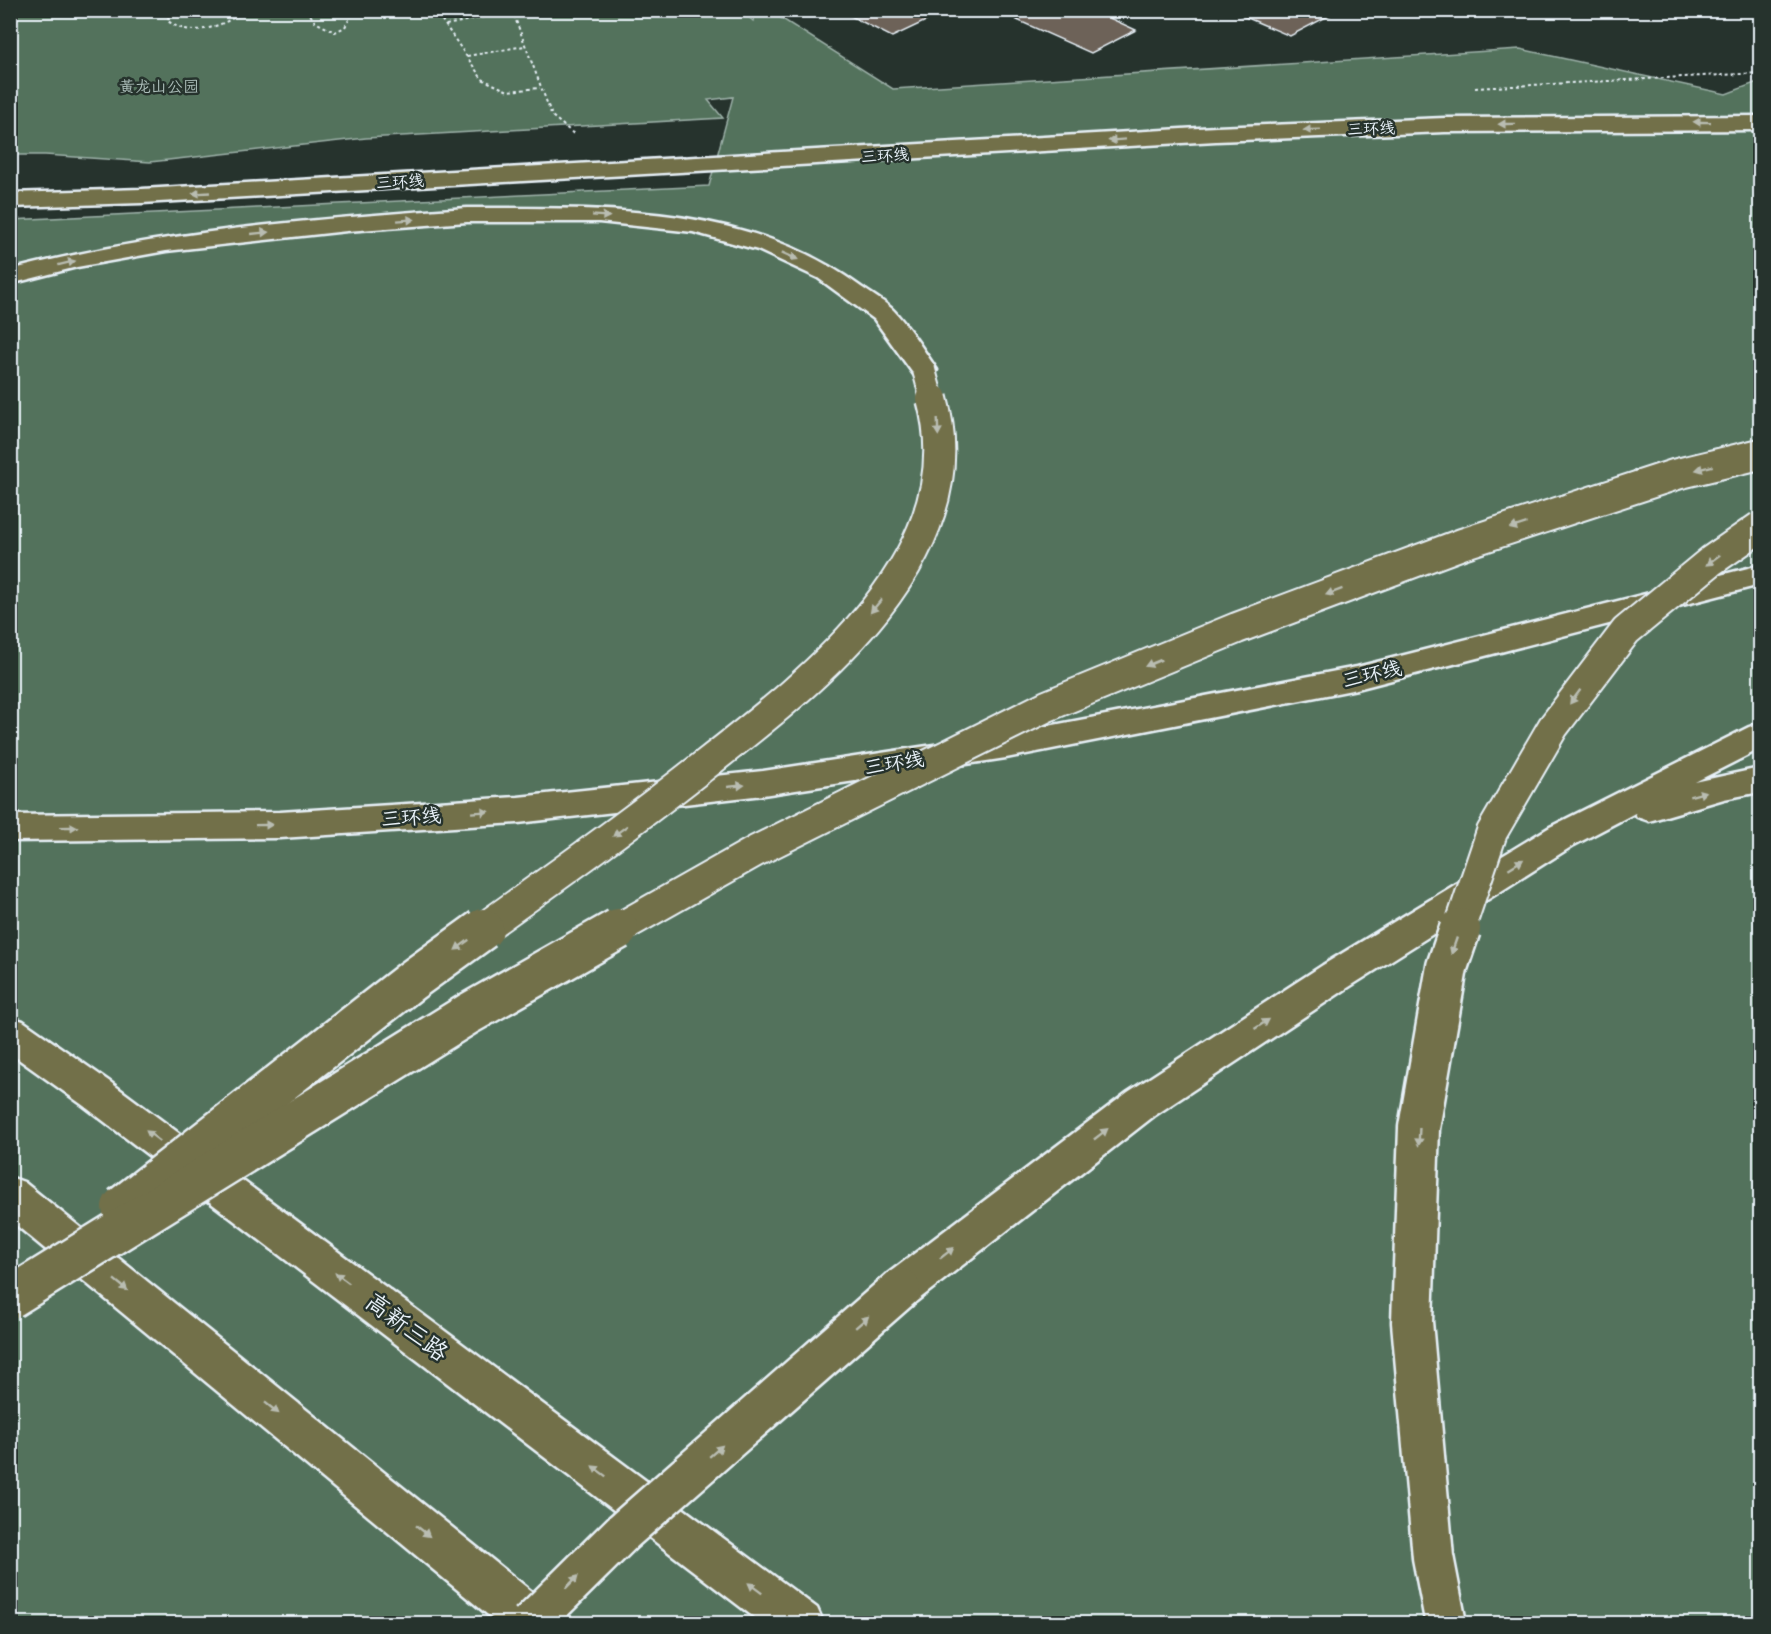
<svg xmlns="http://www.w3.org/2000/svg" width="1771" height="1634" viewBox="0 0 1771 1634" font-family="'Architects Daughter','LXGW WenKai TC',sans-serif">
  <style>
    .green { fill: #53725c; stroke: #9eb2aa; stroke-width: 1.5 }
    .building { fill: #6d6258; stroke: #e8f1f8; stroke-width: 1.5 }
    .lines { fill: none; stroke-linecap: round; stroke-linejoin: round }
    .highway-casing { stroke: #e8f1f8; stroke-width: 5 }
    .path { stroke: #e8f1f8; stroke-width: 2; stroke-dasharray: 3 3; stroke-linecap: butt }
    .highway { fill: #726f4a; fill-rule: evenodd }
    .highway-bridge-far2-casing { stroke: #e8f1f8; stroke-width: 26; stroke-linecap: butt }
    .highway-bridge-far1-casing { stroke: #e8f1f8; stroke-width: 34; stroke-linecap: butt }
    .highway-bridge-casing { stroke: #e8f1f8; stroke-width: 45; stroke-linecap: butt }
    .highway-bridge-far2 { stroke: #726f4a; stroke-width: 22 }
    .highway-bridge-far1 { stroke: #726f4a; stroke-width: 30 }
    .highway-bridge { stroke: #726f4a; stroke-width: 40 }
    .oneway { fill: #b9bdb2 }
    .labels { text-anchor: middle; stroke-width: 5; stroke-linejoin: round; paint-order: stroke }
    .far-park-label { font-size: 16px; fill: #acbeba; stroke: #26332d }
    .far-street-label { font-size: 16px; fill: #e8f1f8; stroke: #26332d }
    .street-label { font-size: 20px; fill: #e8f1f8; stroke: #26332d }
    .near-street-label { font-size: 24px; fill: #e8f1f8; stroke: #26332d }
  </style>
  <rect width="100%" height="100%" fill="#26332d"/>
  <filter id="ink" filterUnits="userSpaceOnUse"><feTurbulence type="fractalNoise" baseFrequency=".0167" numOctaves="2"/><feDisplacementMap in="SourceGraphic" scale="12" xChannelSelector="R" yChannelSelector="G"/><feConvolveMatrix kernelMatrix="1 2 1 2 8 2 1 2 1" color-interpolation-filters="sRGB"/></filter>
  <g filter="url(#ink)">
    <!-- green -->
    <polygon class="green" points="741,10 753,21 756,11 770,11 893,89 1520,49 1726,94 1760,81 1760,1623 11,1623 10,220 709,186 733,97 708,100 723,118 366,138 150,162 45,155 11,155 11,11"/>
    <!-- building -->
    <g class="building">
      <polygon points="839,10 949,10 892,37"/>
      <polygon points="1036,10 1092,10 1136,30 1091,53 1017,20"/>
      <polygon points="1229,10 1325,10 1332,14 1290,36"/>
    </g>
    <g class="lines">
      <defs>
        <g id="highway">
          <polygon points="1760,116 1760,130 1445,132 1216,141 142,203 10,207 10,193 142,189 1216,127 1445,118"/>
          <path d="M467,208C602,208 747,203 861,287C871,294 882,300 891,308C906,322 925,352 937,370L933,376L924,378L915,376L874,319L818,278L758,250L693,232L599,222H467L347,231L166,251L77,267L10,284V270C160,231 314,219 467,208Z"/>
          <polygon points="1760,565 1760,585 1357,689 1006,758 763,795 518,823 280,838 10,841 10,815 280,812 518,797 763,771 1006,734 1357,667"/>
          <polygon points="1760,723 1760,749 1695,782 1760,768 1760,792 1724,799 1649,821 1637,817 1635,813 1574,845 1349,987 1154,1116 914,1303 900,1308 886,1303 880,1289 886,1275 1128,1092 1323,965 1550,827 1749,727"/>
          <polygon points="10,1017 23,1021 110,1082 817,1608 824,1624 763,1624 84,1106 10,1053"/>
          <polygon points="10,1177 24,1182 552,1608 559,1624 499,1624 10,1220"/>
        </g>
      </defs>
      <!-- highway casing -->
      <use href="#highway" class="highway-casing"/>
      <!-- path -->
      <g class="path">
        <path d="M169,10L168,21C193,40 223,25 247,10"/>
        <polyline points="307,10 315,22 335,32 345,27 354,10"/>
        <polyline points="435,10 482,79 508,91 540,88"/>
        <polyline points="512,10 552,116 575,135"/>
        <polyline points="446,25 513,11"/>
        <polyline points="467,56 525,46"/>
        <polyline points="1475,88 1760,73"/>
      </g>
      <!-- highway -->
      <use href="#highway" class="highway"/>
      <defs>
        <polyline id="highway-bridge-far2" points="924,370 932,400"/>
        <g id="highway-bridge-far1">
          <path d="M481,930C554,878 627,826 697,771C806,686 977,558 932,399"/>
          <polyline points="616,930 756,851 1047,706 1237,628 1462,544 1677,474 1760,454"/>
          <polyline points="1459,930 1492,832 1553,727 1626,631 1711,561 1760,527"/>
        </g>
        <g id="highway-bridge">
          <polyline points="122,1207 411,981 483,929"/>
          <polyline points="10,1298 468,1014 618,929"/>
          <polyline points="530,1624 623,1532 900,1289"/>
          <polyline points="1446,1624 1433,1557 1412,1322 1419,1128 1447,967 1460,929"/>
        </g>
      </defs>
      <!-- highway-bridge-far2 casing -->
      <use href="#highway-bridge-far2" class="highway-bridge-far2-casing"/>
      <!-- highway-bridge-far1 casing -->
      <use href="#highway-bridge-far1" class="highway-bridge-far1-casing"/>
      <!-- highway-bridge casing -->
      <use href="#highway-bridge" class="highway-bridge-casing"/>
      <!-- highway-bridge-far2 -->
      <use href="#highway-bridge-far2" class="highway-bridge-far2"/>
      <!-- highway-bridge-far1 -->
      <use href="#highway-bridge-far1" class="highway-bridge-far1"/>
      <!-- highway-bridge -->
      <use href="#highway-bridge" class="highway-bridge"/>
    </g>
    <!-- one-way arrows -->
    <defs><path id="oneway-solid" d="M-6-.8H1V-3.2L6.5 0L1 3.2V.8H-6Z" transform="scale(1.5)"/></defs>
    <g class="oneway">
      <use href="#oneway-solid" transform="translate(1702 122) rotate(-179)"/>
      <use href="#oneway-solid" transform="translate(1507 124) rotate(179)"/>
      <use href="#oneway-solid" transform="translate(1312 130) rotate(178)"/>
      <use href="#oneway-solid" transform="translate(1117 140) rotate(176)"/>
      <use href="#oneway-solid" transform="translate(201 193) rotate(177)"/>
      <use href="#oneway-solid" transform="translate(601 216) rotate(4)"/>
      <use href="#oneway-solid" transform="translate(406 220) rotate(-4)"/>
      <use href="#oneway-solid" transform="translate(260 233) rotate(-6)"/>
      <use href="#oneway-solid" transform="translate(790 256) rotate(24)"/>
      <use href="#oneway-solid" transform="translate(67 263) rotate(-14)"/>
      <use href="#oneway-solid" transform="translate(938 427) rotate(88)"/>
      <use href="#oneway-solid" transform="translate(1704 468) rotate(166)"/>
      <use href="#oneway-solid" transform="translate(1518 526) rotate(162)"/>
      <use href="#oneway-solid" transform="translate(1713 560) rotate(143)"/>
      <use href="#oneway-solid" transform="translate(1334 592) rotate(160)"/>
      <use href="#oneway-solid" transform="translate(876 606) rotate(130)"/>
      <use href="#oneway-solid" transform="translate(1153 663) rotate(158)"/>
      <use href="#oneway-solid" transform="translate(1575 697) rotate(127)"/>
      <use href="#oneway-solid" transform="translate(736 786) rotate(-6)"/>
      <use href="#oneway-solid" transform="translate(1698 794) rotate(-15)"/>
      <use href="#oneway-solid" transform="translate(480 812) rotate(-4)"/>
      <use href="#oneway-solid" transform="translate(264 825) rotate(-1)"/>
      <use href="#oneway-solid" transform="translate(69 827) rotate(-1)"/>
      <use href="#oneway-solid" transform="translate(620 831) rotate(144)"/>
      <use href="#oneway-solid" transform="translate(1516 864) rotate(-32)"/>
      <use href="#oneway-solid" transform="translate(462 945) rotate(144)"/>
      <use href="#oneway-solid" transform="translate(1454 946) rotate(109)"/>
      <use href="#oneway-solid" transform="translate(1262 1024) rotate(-33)"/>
      <use href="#oneway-solid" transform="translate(1101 1134) rotate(-38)"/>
      <use href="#oneway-solid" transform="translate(153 1136) rotate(-143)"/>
      <use href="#oneway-solid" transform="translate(1419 1137) rotate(93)"/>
      <use href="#oneway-solid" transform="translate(947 1253) rotate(-38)"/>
      <use href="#oneway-solid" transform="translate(342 1278) rotate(-143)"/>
      <use href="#oneway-solid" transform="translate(121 1285) rotate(39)"/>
      <use href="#oneway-solid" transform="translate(862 1322) rotate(-41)"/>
      <use href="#oneway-solid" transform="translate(272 1408) rotate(39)"/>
      <use href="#oneway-solid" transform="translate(716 1451) rotate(-41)"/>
      <use href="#oneway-solid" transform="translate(599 1471) rotate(-143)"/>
      <use href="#oneway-solid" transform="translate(423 1531) rotate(39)"/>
      <use href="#oneway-solid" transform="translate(572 1582) rotate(-45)"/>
      <use href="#oneway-solid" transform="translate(755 1588) rotate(-143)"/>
    </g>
  </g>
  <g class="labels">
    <!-- far-park labels -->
    <g class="far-park-label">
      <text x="159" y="92">黄龙山公园</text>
    </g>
    <!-- far-street labels -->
    <g class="far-street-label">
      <text transform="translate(1371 128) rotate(-2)" y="6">三环线</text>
      <text transform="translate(885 155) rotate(-3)" y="6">三环线</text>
      <text transform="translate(400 181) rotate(-3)" y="6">三环线</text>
    </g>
    <!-- street labels -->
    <g class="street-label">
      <text transform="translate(1372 674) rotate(-13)" y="7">三环线</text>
      <text transform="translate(894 763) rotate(-9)" y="7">三环线</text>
      <text transform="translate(411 817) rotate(-4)" y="7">三环线</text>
    </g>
    <!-- near-street labels -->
    <g class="near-street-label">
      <text transform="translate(407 1327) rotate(37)" y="8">高新三路</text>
    </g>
  </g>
  <!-- margin -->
  <rect width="1771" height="1634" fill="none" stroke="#26332d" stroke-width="36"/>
  <rect x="18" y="18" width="1735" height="1598" fill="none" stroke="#e8f1f8" stroke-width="2" filter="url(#ink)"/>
</svg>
